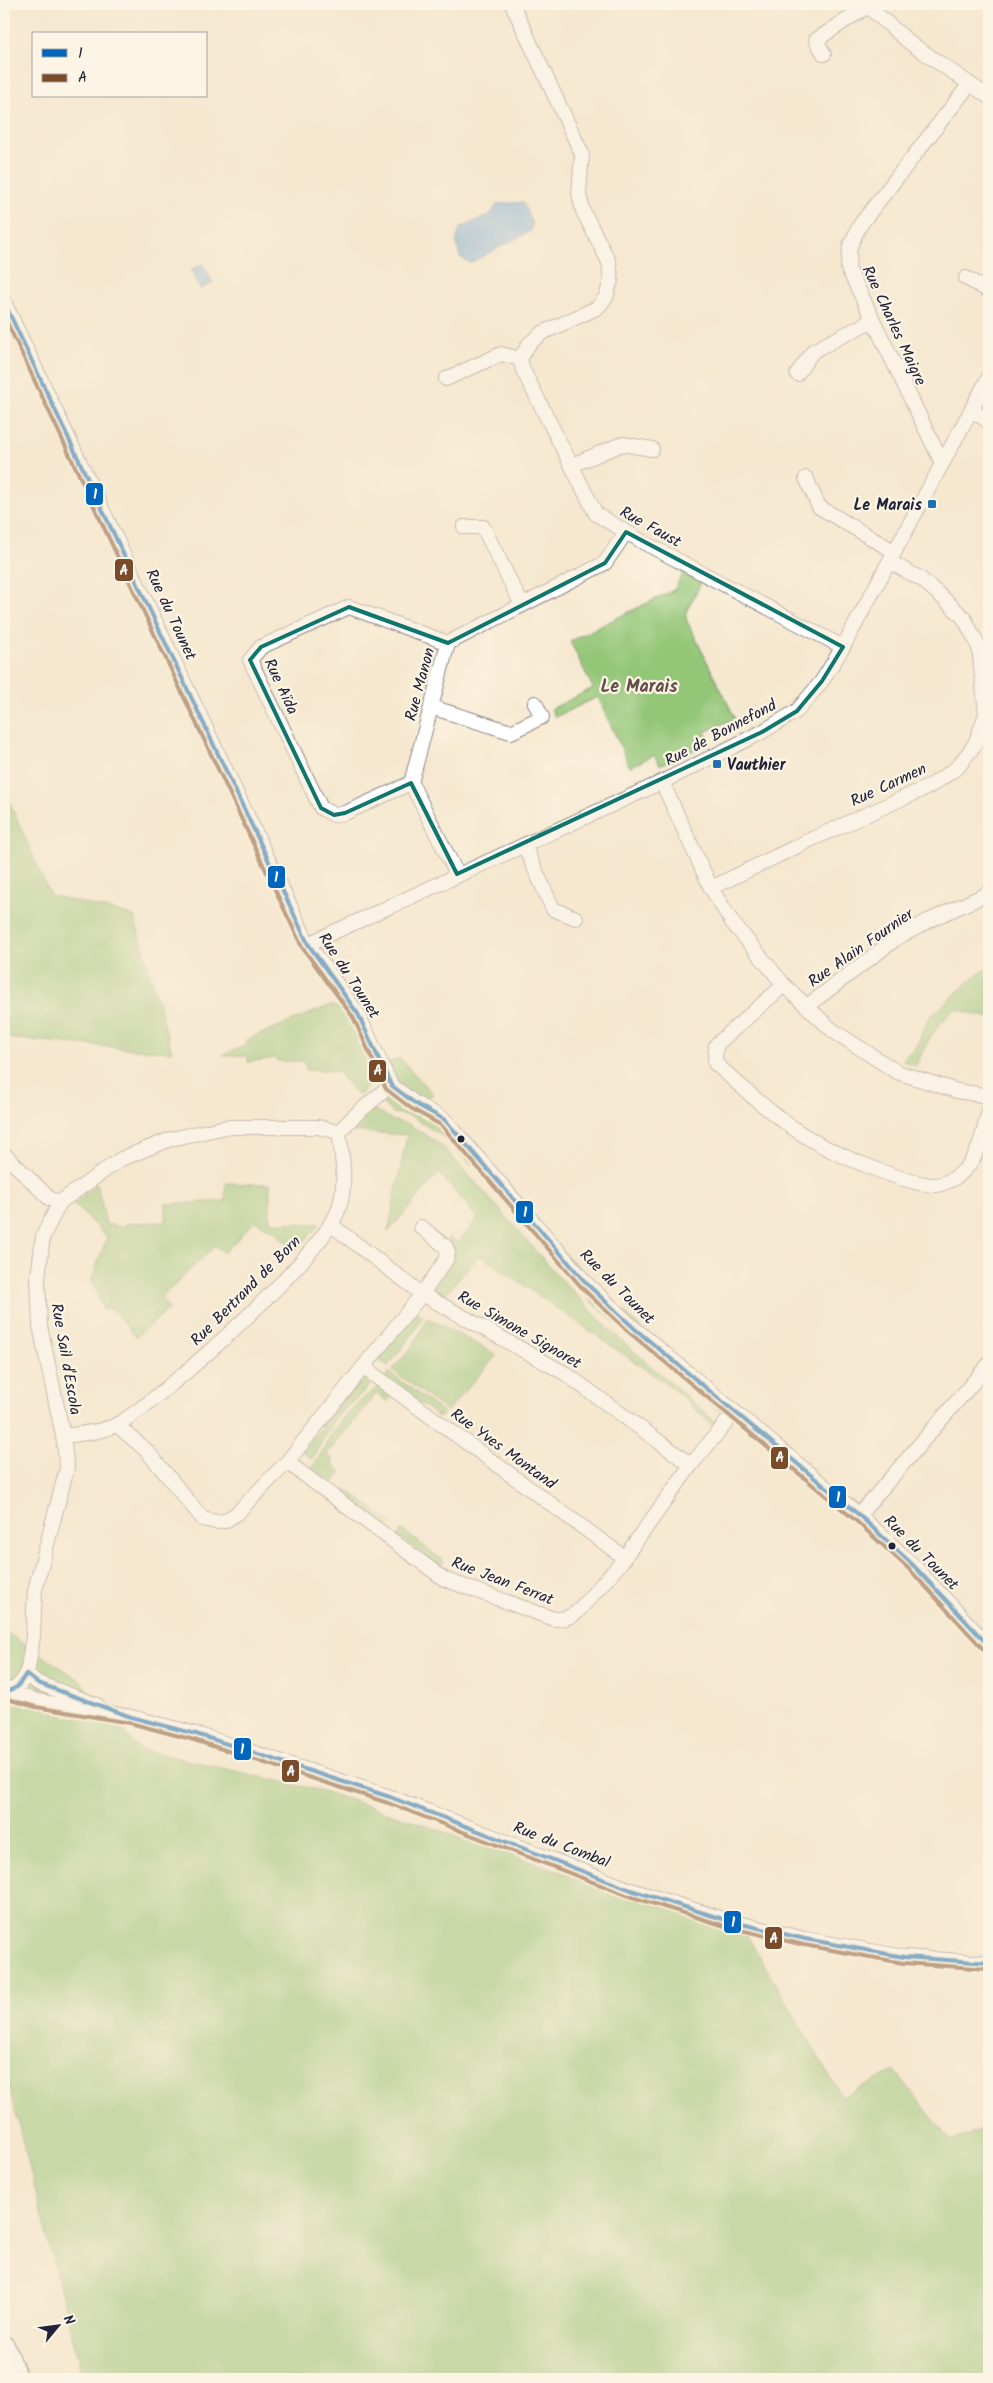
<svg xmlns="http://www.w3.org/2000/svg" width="993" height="2383" viewBox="0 0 993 2383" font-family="Kalam,sans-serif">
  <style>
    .green { fill: #93c677; stroke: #5a7459 }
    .water { fill: #6ba4da; stroke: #46638a }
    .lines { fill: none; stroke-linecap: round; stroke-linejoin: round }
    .street-casing { stroke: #8c8585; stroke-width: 16 }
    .primary-casing { stroke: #8c8585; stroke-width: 24 }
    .street { stroke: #fff; stroke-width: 14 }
    .primary { stroke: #fff; stroke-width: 21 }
    .bus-1-casing { stroke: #fcf5e5; stroke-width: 8 }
    .bus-2-casing { stroke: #fcf5e5; stroke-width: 8 }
    .bus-1 { stroke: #0065bd; stroke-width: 4 }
    .bus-2 { stroke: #7a4b2a; stroke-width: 4 }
    .marked { fill: none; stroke: #0f766e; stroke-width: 4; stroke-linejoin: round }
    .poi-dot { fill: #1f6fb2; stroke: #fcf5e5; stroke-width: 2 }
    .bus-dot { fill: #22223b; stroke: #fcf5e5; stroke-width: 2 }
    .labels { text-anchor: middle; stroke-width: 4.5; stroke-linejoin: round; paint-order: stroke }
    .street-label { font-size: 16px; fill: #22223b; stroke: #fcf5e5 }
    .poi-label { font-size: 16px; font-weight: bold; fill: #22223b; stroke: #fcf5e5; text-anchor: end }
    .neighbourhood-label { font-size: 18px; font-weight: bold; fill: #634d48; stroke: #fcf5e5 }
    .line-badge { stroke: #fcf5e5; stroke-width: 2 }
    .badge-label { font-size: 14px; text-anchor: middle; font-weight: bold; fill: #fff }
  </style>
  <rect width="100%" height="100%" fill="#fcf5e5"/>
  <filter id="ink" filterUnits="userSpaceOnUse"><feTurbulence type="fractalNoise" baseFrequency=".02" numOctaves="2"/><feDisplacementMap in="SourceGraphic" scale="10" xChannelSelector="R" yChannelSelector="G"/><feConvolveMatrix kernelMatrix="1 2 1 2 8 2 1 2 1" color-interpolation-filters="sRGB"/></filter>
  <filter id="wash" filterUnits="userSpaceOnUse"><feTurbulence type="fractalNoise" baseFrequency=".0096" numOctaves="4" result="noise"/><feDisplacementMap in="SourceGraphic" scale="20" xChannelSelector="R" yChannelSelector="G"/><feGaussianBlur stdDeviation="1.12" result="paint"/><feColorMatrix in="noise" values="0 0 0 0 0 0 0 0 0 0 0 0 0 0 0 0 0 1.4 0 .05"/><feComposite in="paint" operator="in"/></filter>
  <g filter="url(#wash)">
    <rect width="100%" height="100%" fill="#f6e8cf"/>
    <!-- green -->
    <g class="green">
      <polygon points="684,572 702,581 686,612 686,619 735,718 705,732 710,743 660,765 654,755 630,767 598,697 555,717 551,709 593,688 570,641 674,590"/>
      <polygon points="4,789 50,895 134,916 172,1052 4,1038"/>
      <path d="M989,968V1018L955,1009C936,1025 926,1043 916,1066L902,1060L916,1046L929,1018L975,976Z"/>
      <path d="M331,1005L344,1011V1005C355,1021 382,1059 373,1079C371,1085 362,1091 358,1096L337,1071L306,1070L304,1061H277L276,1058L248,1062V1056L222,1055L248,1045L246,1040Z"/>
      <polygon points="400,1058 433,1094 421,1101 400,1084 386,1064"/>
      <polygon points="393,1096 446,1127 475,1162 471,1164 442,1136 411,1116 393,1113 381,1102 386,1098"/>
      <polygon points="373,1109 394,1121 408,1124 441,1145 495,1204 556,1274 613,1333 717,1423 715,1428 671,1387 480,1255 442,1298 430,1292 452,1260 448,1237 458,1243 478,1218 439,1173 388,1232 407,1135 350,1131"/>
      <polygon points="97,1183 106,1224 121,1227 129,1223 166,1222 166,1204 225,1201 226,1183 270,1184 270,1222 320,1224 295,1251 273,1230 255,1221 224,1253 215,1246 161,1298 169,1309 136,1337 111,1308 103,1310 92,1279 107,1237 73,1204"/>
      <polygon points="503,1193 724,1410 725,1415 592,1303 499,1196"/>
      <polygon points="413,1311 423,1316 412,1335 388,1366 376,1358"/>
      <polygon points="428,1318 497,1355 447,1411 392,1370 413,1346"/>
      <polygon points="389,1372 444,1413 440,1418 385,1377"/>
      <polygon points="366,1376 375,1381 334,1419 312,1459 302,1451 359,1378"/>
      <path d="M380,1385L381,1390L391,1397L387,1402L377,1393L327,1454L334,1461L332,1464L342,1472L329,1488L307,1473C319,1461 324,1447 332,1432C344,1413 363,1399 380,1385Z"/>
      <polygon points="346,1489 391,1522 384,1530 359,1511 360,1507 342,1495"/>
      <polygon points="402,1530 444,1561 437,1569 425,1560 428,1557 402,1539 396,1538"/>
      <polygon points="4,1631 80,1680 139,1749 327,1792 747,1935 842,2097 895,2070 951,2142 989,2126 989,2379 83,2379 4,2067"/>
    </g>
    <!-- water -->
    <g class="water">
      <polygon points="523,202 532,223 531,231 470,263 460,257 456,241 460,228 491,214 497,204"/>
      <polygon points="203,264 213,283 200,289 191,270"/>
    </g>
  </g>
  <g filter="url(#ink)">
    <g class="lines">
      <defs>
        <g id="street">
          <polyline points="865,4 910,43 989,97"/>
          <polyline points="824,54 816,40 868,6"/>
          <polyline points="966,278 989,291"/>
          <polyline points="4,302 308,944 358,1014 391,1085 416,1104 445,1120 587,1284 635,1329 859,1515 914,1566 989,1646"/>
          <polyline points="520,359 523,370 596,514 643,542 843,647"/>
          <polyline points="797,374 813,351 873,320"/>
          <polyline points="446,379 501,354 520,359 529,344 542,333 597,308 606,297 611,280 609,262 583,211 579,194 582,154 512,4"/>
          <polyline points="972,410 989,422"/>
          <polyline points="942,463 848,268 850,246 860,225 969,85"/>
          <polyline points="572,465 622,444 652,449"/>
          <polyline points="806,478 819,507 895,552"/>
          <polyline points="464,527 483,527 522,605"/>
          <polyline points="431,707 511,732 542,717 535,703"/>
          <polyline points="662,782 711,888 732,922 784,985 832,1030 897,1072 957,1091 989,1096"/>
          <polyline points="411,783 345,813 334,815 321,808 250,660 261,647 349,607 448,643"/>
          <polyline points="524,845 553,909 576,918"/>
          <polyline points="457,874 411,783 448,643 605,563 626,532"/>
          <polyline points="711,888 812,839 930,786 958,767 975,744 986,714 979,647 964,618 942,597 921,579 890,562"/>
          <polyline points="308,944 662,782 762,732 797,711 822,681 843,647 989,377"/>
          <path d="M784,985L716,1045L715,1063C745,1090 775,1118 810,1139C835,1154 907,1185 935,1185C942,1185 954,1179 959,1175C980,1158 982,1135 989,1111"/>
          <polyline points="807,1006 897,938 928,921 989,893"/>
          <polyline points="4,1154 50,1199 60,1202"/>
          <polyline points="330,1224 422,1294 566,1374 691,1465"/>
          <polyline points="363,1367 625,1558"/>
          <polyline points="117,1425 147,1451 203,1519 216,1522 225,1521 237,1513 287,1462 422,1294 446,1260 448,1253 446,1247 421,1227"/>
          <path d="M63,1436C79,1434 104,1432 118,1424C164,1397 325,1254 339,1208C347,1183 342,1157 339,1132L353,1117L391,1085"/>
          <path d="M287,1462L444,1579L554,1619C564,1619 570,1618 578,1611L619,1565L691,1465L735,1412"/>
          <polyline points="859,1515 989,1364"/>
          <polyline points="26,1674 38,1683 97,1705"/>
          <polyline points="8,1691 37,1701 131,1717 196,1734 390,1797 631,1890 729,1921 805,1939 904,1957 989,1963"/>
          <polyline points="4,1693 17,1687 25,1678 28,1668 33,1636 35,1590 67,1468 63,1436 40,1326 38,1278 43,1236 60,1202 121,1159 171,1139 226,1127 318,1127 339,1132"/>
        </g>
        <polyline id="primary" points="4,2347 17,2379"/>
      </defs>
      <!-- street casing -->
      <use href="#street" class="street-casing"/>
      <!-- primary casing -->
      <use href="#primary" class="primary-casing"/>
      <!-- street -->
      <use href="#street" class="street"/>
      <!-- primary -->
      <use href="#primary" class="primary"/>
      <defs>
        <g id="bus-1">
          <polyline points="4,302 308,944 358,1014 391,1085 416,1104 445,1120 587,1284 635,1329 859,1515 914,1566 989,1646"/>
          <polyline points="4,1693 17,1687 26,1674 38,1683 131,1717 196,1734 390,1797 631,1890 729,1921 805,1939 904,1957 989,1963"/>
        </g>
        <g id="bus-2">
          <polyline points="4,316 302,947 353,1017 386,1089 412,1109 441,1125 583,1289 631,1334 855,1520 910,1570 984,1650"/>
          <polyline points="7,1699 36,1707 130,1723 194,1740 388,1803 629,1896 728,1927 804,1945 903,1963 989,1969"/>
        </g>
      </defs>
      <!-- bus-1 casing -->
      <use href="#bus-1" class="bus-1-casing"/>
      <!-- bus-2 casing -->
      <use href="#bus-2" class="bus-2-casing"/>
      <!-- bus-1 -->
      <use href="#bus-1" class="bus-1"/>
      <!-- bus-2 -->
      <use href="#bus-2" class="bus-2"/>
    </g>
  </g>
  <!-- marked area -->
  <path d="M0 0H993V2383H0ZM626,532L843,647L822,681L797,711L762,732L457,874L411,783L345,813L334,815L321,808L250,660L261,647L349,607L448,643L605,563Z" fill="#f6e8cf" fill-opacity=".55" fill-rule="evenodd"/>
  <path class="marked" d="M626,532L843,647L822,681L797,711L762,732L457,874L411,783L345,813L334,815L321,808L250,660L261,647L349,607L448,643L605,563Z"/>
  <!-- markers -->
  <g class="poi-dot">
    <rect x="927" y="499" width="10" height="10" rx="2.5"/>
    <rect x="712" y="759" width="10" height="10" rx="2.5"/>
  </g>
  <g class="bus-dot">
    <circle cx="461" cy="1139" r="4.5"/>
    <circle cx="892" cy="1546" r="4.5"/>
  </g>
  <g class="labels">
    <!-- street labels -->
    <g class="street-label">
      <text transform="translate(895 325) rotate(65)" y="6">Rue Charles Maigre</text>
      <text transform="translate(651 526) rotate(29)" y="6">Rue Faust</text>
      <text transform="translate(172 614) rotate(65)" y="6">Rue du Tounet</text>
      <text transform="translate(419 684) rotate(-75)" y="6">Rue Manon</text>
      <text transform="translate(282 686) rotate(65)" y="6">Rue Aïda</text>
      <text transform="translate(720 732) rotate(-28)" y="6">Rue de Bonnefond</text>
      <text transform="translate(888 784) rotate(-25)" y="6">Rue Carmen</text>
      <text transform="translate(860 947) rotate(-35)" y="6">Rue Alain Fournier</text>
      <text transform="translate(350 975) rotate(57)" y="6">Rue du Tounet</text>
      <text transform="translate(618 1286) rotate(45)" y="6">Rue du Tounet</text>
      <text transform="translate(245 1290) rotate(-45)" y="6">Rue Bertrand de Born</text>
      <text transform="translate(520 1329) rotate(30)" y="6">Rue Simone Signoret</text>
      <text transform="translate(67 1359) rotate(80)" y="6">Rue Sail d'Escola</text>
      <text transform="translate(504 1448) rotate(36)" y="6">Rue Yves Montand</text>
      <text transform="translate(922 1552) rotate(45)" y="6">Rue du Tounet</text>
      <text transform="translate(503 1580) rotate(21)" y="6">Rue Jean Ferrat</text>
      <text transform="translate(562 1844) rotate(21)" y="6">Rue du Combal</text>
    </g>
    <!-- poi labels -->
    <g class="poi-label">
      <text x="922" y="510">Le Marais</text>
      <text x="727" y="770" text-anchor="start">Vauthier</text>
    </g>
    <!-- neighbourhood labels -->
    <g class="neighbourhood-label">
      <text x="639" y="692">Le Marais</text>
    </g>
  </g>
  <g class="line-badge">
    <rect x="85" y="482" width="19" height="24" rx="5" fill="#0065bd"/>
    <rect x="114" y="558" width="20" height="24" rx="5" fill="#7a4b2a"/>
    <rect x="267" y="865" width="19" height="24" rx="5" fill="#0065bd"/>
    <rect x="368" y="1059" width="19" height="24" rx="5" fill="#7a4b2a"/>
    <rect x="515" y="1200" width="19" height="24" rx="5" fill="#0065bd"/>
    <rect x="770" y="1446" width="19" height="24" rx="5" fill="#7a4b2a"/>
    <rect x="828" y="1485" width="19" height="24" rx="5" fill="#0065bd"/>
    <rect x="233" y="1737" width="19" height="24" rx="5" fill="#0065bd"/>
    <rect x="281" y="1759" width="19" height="24" rx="5" fill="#7a4b2a"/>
    <rect x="723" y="1910" width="19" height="24" rx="5" fill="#0065bd"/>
    <rect x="764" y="1926" width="19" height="24" rx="5" fill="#7a4b2a"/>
  </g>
  <g class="badge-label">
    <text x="95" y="499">1</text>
    <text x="124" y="575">A</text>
    <text x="276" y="882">1</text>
    <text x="378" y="1075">A</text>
    <text x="525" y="1217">1</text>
    <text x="780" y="1462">A</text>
    <text x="838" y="1502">1</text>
    <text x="242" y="1754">1</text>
    <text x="291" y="1776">A</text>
    <text x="733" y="1927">1</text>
    <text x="774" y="1943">A</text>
  </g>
  <!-- margin -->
  <rect width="993" height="2383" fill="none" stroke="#fcf5e5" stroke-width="20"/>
  <!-- legend -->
  <rect x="32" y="32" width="175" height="65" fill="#fcf5e5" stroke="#a5a1a1"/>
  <rect x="42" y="49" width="25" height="8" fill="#0065bd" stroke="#a5a1a1"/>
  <text x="78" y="58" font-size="15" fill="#22223b">1</text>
  <rect x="42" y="74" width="25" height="8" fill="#7a4b2a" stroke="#a5a1a1"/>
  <text x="78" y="82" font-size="15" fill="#22223b">A</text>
  <!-- north arrow -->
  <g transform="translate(58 2326) rotate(61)" stroke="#fcf5e5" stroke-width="4" paint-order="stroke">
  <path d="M0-4L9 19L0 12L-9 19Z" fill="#22223b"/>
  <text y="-8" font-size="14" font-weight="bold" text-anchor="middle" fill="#22223b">N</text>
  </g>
</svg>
